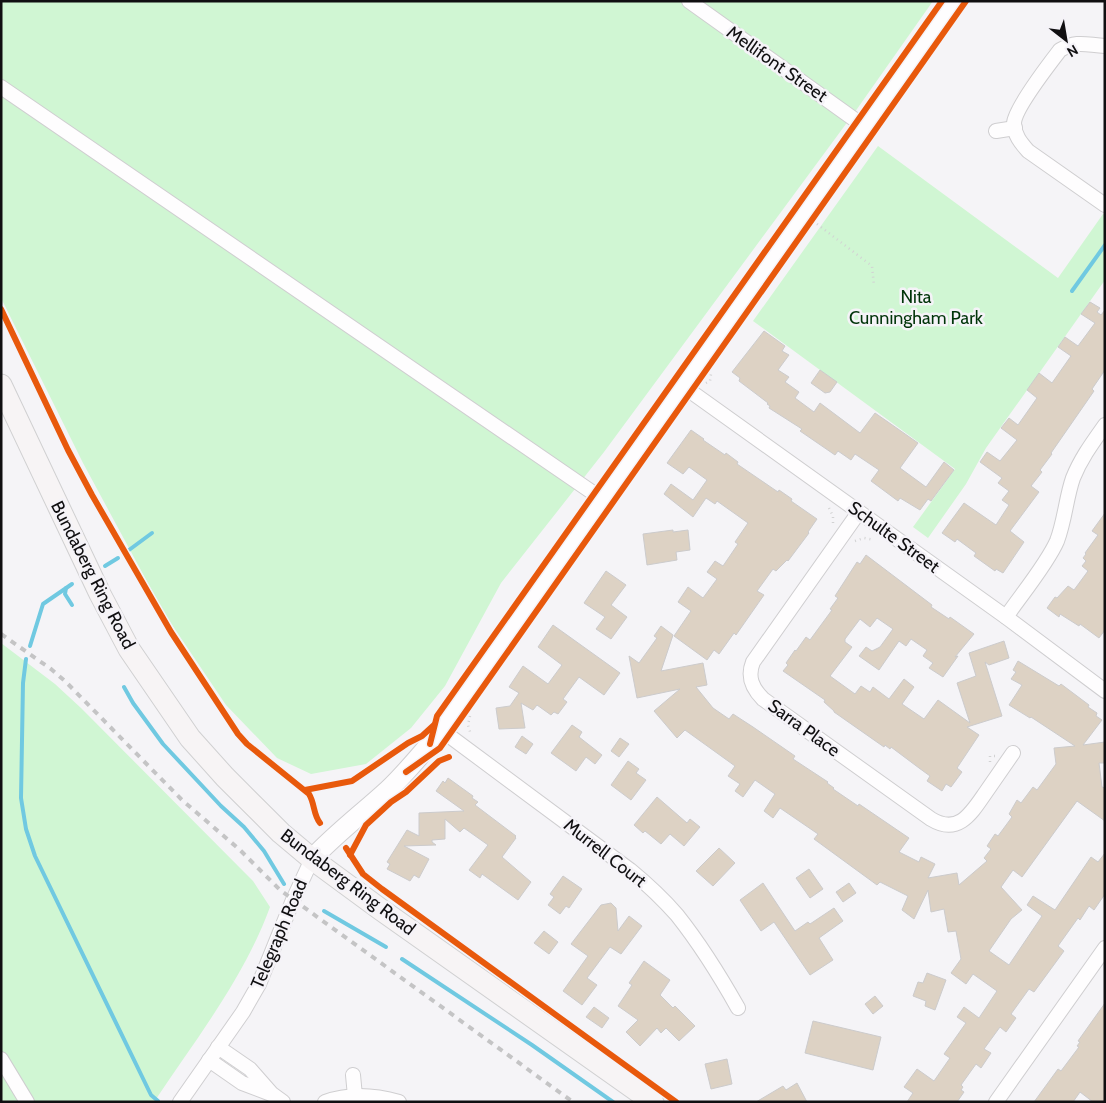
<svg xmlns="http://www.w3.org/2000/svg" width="1106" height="1103" viewBox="0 0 1106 1103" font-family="Cabin,sans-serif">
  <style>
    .green { fill: #d0f6d3 }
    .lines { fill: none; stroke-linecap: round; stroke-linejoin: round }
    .stream { stroke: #70c9e1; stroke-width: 4 }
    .building { fill: #ddd2c4; stroke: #cccbcc }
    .street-casing { stroke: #cfced0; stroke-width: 16 }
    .secondary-casing { stroke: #cfced0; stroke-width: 21 }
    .primary-casing { stroke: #d0d0d1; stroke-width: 23 }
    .path { stroke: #d2d2d3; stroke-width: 2.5; stroke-dasharray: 1 4; stroke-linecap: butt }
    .street { stroke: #fefdfe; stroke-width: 14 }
    .secondary { stroke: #fefdfe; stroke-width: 19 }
    .primary { stroke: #f7f4f5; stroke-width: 21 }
    .rail { stroke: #c4c4c5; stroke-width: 4; stroke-dasharray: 6 6; stroke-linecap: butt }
    .cycleway-casing { stroke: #f5f3f8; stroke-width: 9 }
    .cycleway { stroke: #e8590c; stroke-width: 6 }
    .labels { text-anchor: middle; stroke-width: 5; stroke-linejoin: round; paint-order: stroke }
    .street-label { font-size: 18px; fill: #100f11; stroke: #f5f3f8 }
    .park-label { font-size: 18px; fill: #003409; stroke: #f5f3f8 }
  </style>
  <rect width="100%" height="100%" fill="#f5f4f7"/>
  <!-- green -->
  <g class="green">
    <polygon points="1,1 933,1 857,109 604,452 501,583 445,686 411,728 366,764 311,774 277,758 226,705 164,613 83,463 1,298"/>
    <polygon points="878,146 1058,278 1103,214 1105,215 1105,280 986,448 966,484 928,538 913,527 955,469 753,321"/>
    <path d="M1,643L55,684L81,708L253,881L270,907C244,978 196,1039 154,1102H1Z"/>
  </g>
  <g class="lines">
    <!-- stream -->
    <g class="stream">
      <polyline points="1072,291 1105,245"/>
      <polyline points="129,550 152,533"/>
      <polyline points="105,566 118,558"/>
      <polyline points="66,588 65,594 72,605"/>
      <polyline points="30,646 43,604 72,584"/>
      <polyline points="26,659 23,683 21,798 26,829 35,856 151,1095 158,1101"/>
      <polyline points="124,687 133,703 163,744 221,806 244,827 264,851 284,884"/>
      <polyline points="324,911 386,947"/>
      <polyline points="402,959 532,1045 613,1102"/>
    </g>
  </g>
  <!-- building -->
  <g class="building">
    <polygon points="1090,302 1100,308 1097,312 1101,315 1105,310 1105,370 1092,389 1094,391 1051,453 1052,454 1040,470 1042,472 1031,486 1039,492 1010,531 1024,542 1003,573 996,569 995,571 974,556 976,553 957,539 955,542 942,533 964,503 996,525 1009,505 1002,500 1009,491 998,483 1002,478 980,462 987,452 1000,461 1017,440 1001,428 1009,418 1018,425 1037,398 1027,390 1039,373 1052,383 1071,356 1058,347 1065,337 1078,346 1095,323 1081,314"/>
    <polygon points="764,331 785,346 782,351 789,355 778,370 789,377 785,382 799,392 795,398 814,412 820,403 860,433 875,413 888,422 918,443 900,468 926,487 944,462 954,470 931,501 928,499 920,510 900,498 898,501 871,481 879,470 855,454 851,460 838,451 835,455 800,431 802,429 769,408 770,406 767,404 768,403 739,381 740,378 732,372"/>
    <polygon points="820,370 837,382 830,392 825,393 811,383"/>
    <polygon points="691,430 704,439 703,440 725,455 726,453 738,462 737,464 778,492 779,490 792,499 791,501 817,519 808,532 809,533 788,561 787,560 776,571 773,569 757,591 764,595 736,635 734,633 719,654 714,650 707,660 674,636 691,611 678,602 688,587 703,598 717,579 707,572 715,561 723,566 738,544 735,542 748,523 717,501 715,504 706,498 693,517 664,494 671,484 693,500 707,480 689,467 683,474 667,463"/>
    <polygon points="1105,513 1105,630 1099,638 1080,624 1079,626 1060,614 1059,617 1047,608 1055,597 1057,598 1068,586 1074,590 1088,571 1082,566 1086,561 1083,558 1086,554 1085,553 1098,535 1092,531"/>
    <polygon points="673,530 673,532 688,530 690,550 676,552 677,560 647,565 643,534"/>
    <polygon points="866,555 932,605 931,607 949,619 950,617 974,634 955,657 958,656 943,677 929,668 933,663 923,656 927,650 911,639 906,646 899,641 879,670 859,656 866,647 872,651 880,647 893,629 877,618 870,627 860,619 845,639 845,642 852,647 830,676 855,694 861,686 870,692 873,687 889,699 904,679 914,687 902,704 924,719 938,700 970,723 957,683 976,676 969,653 1004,641 1009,658 989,665 985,662 1002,716 967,727 979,735 957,768 962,772 951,787 946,784 942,791 927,781 930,776 919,768 891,747 890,749 885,745 884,747 834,712 834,711 824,702 825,700 783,671 788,665 786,663 795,650 796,651 806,637 810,640 832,610 830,609 838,598 835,596 857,562 860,564"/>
    <polygon points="606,571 626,585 611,605 627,617 611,639 596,629 605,617 584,603"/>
    <polygon points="553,625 620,673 604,695 579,677 563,699 567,702 558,714 554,712 551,715 537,705 533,710 521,703 525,728 499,729 496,708 510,706 519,693 509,687 523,666 548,684 562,665 538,647"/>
    <polygon points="661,626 673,635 661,671 703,663 707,685 696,687 713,708 729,719 733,714 753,727 795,756 793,759 828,782 827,783 834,788 833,789 858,806 859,804 909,838 899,852 919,862 921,857 935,864 928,878 957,873 959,885 987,861 984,858 991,849 987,846 995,834 998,836 1012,817 1009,814 1017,800 1021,803 1033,787 1037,790 1056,764 1054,748 1075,746 1031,717 1030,718 1009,705 1022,685 1011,679 1016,672 1013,670 1018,661 1059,686 1061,684 1089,705 1088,707 1097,713 1096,716 1102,720 1083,745 1105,742 1105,763 1099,763 1102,787 1105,788 1105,821 1077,801 1022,877 1013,870 1001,887 1022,910 1011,919 989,951 1009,965 1042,916 1027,905 1033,896 1055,910 1091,857 1098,862 1105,853 1105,894 1094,910 1089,906 1080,920 1078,918 1058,946 1064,951 1034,992 1029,989 1011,1014 1016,1018 1006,1032 1000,1027 984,1049 991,1053 981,1068 976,1064 961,1085 963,1087 961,1090 964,1092 957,1102 907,1102 913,1093 904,1087 917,1069 934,1081 950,1058 944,1054 966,1023 957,1017 964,1007 979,1018 997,991 973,974 966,984 951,973 961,959 956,931 948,932 944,909 931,912 928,890 914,919 902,910 908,896 880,882 877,885 814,839 818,834 780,808 773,818 764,811 775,794 755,780 743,797 735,791 740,784 728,776 735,766 685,730 677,738 654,711 680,689 637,698 629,656 639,663 657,638 654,636"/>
    <polygon points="572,725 582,732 579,737 602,755 595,764 586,757 576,771 551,753"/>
    <polygon points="522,736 533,744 526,754 515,747"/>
    <polygon points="620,738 629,744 619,757 611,751"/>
    <polygon points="628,761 639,769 636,773 646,780 631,800 611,785"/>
    <polygon points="448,778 473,796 472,798 478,802 475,805 516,836 515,837 516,838 502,857 531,882 518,900 482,874 480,878 469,870 488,845 464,828 460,832 445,819 445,839 432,840 432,842 436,845 404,846 429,859 419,878 414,875 410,881 387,869 390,864 387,862 407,830 419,836 419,813 464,811 436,791 443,781 445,783"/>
    <polygon points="657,797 687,823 690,819 700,827 684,846 670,834 661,844 645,831 643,833 634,825"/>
    <polygon points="719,848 735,863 713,886 696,871"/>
    <polygon points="809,869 823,889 810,898 796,878"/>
    <polygon points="563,876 582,889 569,908 566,906 560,914 548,905 554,897 550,894"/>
    <polygon points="763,883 795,931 808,922 810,924 834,908 843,921 819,938 833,960 810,975 774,922 761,931 740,900"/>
    <polygon points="849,883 856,893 843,902 836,892"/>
    <polygon points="611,903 616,908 618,931 629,916 642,926 621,954 610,947 587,978 597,985 582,1005 563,991 588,956 571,944 601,905"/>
    <polygon points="544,931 558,942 549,954 534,943"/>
    <polygon points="644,961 670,980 660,995 673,1008 675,1006 695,1026 679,1041 666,1028 661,1033 657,1028 640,1046 626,1032 638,1020 618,1006 632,985 629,983"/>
    <polygon points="927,973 946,980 935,1010 925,1006 926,1001 913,996 918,982 923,983"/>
    <polygon points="875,996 883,1006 873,1014 865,1004"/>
    <polygon points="1105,1003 1105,1102 1093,1102 1080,1092 1073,1102 1034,1102 1058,1069 1061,1071 1079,1047 1077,1046 1080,1042 1078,1041"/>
    <polygon points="594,1007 609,1018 602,1028 586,1017"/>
    <polygon points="813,1021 881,1037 873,1070 805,1053"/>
    <polygon points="727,1059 732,1084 711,1089 705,1064"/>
    <polygon points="797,1083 807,1102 756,1102 783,1086 786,1090"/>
  </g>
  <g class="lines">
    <defs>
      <g id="street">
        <polyline points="689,1 865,127"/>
        <path d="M1105,46C1086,45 1078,40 1060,50C1050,63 1015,108 1014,123C1014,135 1021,143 1028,151L1105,205"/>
        <polyline points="1,87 602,499"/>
        <polyline points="996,131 1015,128"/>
        <polyline points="683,386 1006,617 1105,691"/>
        <path d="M859,512L753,662C747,677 752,688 763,699L931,819C959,836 972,812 986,792C995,779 1004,766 1013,753"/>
        <path d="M1006,617C1021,595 1047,564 1057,541C1065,520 1066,498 1073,478C1081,458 1093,442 1105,425"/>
        <path d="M440,729L630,870C647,884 663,899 677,915C700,944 720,976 738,1008"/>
        <polyline points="218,1047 250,1069 272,1094 283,1102"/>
        <polyline points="1,1059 27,1102"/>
        <polyline points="209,1060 242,1083 271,1094"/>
        <polyline points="353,1075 355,1096"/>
        <polyline points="180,1102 243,1012 259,984 293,900 312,859"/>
        <path d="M325,1102C349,1093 375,1095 399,1102"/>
        <polyline points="996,1102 1105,948"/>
      </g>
      <path id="secondary" d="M312,859C335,834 363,813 388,790C403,776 416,760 430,744L954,1"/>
      <polyline id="primary" points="1,385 100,594 129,649 190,738 225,777 281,833 312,859 380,909 653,1102"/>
    </defs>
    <!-- street casing -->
    <use href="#street" class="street-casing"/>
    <!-- secondary casing -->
    <use href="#secondary" class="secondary-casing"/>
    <!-- primary casing -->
    <use href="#primary" class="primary-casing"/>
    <!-- path -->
    <g class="path">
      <polyline points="817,224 872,266 874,286"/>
      <polyline points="706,383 710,381 711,374"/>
      <polyline points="829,508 833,516 833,524 835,525"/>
      <polyline points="855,541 864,538 874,540"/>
      <polyline points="470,716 468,725 471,735"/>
      <polyline points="990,762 990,756 996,756"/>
    </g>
    <!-- street -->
    <use href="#street" class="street"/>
    <!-- secondary -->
    <use href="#secondary" class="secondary"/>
    <!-- primary -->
    <use href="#primary" class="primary"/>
    <!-- rail -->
    <polyline class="rail" points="1,634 51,669 66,682 182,800 240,850 280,890 573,1102"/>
    <defs>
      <g id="cycleway">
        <path d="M1,309L68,450L92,495L171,632L238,734L247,744L309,794C315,804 313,814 320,823"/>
        <polyline points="430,744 437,716 942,1"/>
        <polyline points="406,772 440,748 966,1"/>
        <polyline points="305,790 352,781 408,743 422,736 434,725"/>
        <polyline points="346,848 363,874 382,889 676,1102"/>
        <polyline points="350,855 366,825 391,802 406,792 439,761 449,757"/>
      </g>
    </defs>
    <!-- cycleway casing -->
    <use href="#cycleway" class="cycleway-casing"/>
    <!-- cycleway -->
    <use href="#cycleway" class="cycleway"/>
  </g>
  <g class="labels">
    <!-- street labels -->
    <g class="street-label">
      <text transform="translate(777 64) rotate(35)" y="6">Mellifont Street</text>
      <text transform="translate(894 537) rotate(36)" y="6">Schulte Street</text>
      <text transform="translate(93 575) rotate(63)" y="6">Bundaberg Ring Road</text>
      <text transform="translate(804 728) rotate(36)" y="6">Sarra Place</text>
      <text transform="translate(605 853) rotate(38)" y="6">Murrell Court</text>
      <text transform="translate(348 882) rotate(37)" y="6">Bundaberg Ring Road</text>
      <text transform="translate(279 934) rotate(-67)" y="6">Telegraph Road</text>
    </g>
    <!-- park labels -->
    <g class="park-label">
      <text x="916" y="303">Nita<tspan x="916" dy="21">Cunningham Park</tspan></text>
    </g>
  </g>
  <!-- border -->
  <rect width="1106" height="1103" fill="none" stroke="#100f11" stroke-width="5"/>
  <!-- north arrow -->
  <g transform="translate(1066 40) rotate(149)" stroke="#f5f3f8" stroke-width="4" paint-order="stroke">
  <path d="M0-4L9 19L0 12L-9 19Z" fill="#100f11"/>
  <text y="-8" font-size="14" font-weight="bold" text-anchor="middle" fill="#100f11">N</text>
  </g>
</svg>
